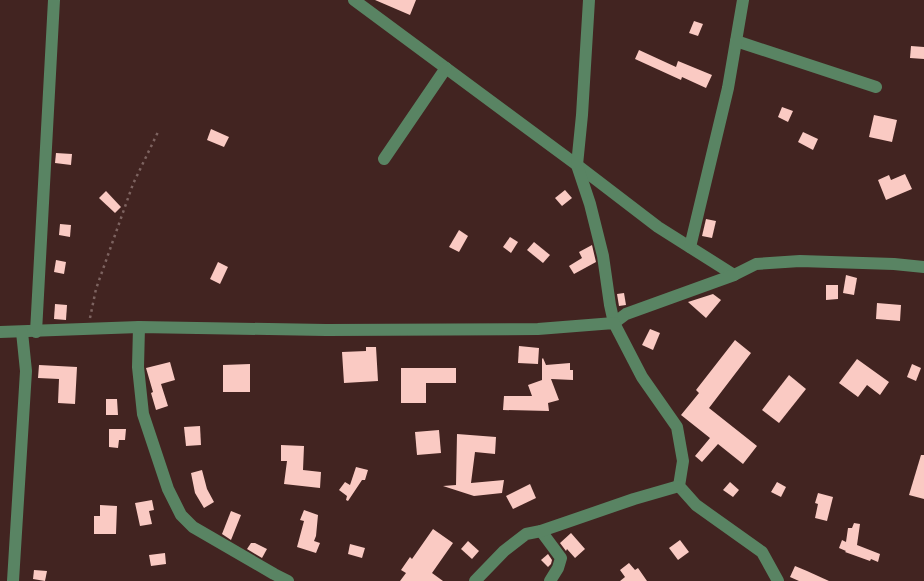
<svg xmlns="http://www.w3.org/2000/svg" width="924" height="581" viewBox="0 0 924 581" font-family="'Archivo Narrow',sans-serif">
  <style>
    .building { fill: #facac3 }
    .lines { fill: none; stroke-linecap: round; stroke-linejoin: round }
    .path { stroke: #7d6360; stroke-width: 2.5; stroke-dasharray: 2.5 4; stroke-linecap: butt }
    .minor { stroke: #598463; stroke-width: 12 }
  </style>
  <rect width="100%" height="100%" fill="#422421"/>
  <!-- building -->
  <g class="building">
    <polygon points="375,0 416,0 410,15"/>
    <polygon points="694,21 703,24 698,36 689,33"/>
    <polygon points="911,46 924,47 924,59 910,58"/>
    <polygon points="639,50 676,67 678,61 712,75 706,88 682,77 681,80 635,59"/>
    <polygon points="782,107 793,111 788,122 778,117"/>
    <polygon points="874,115 897,120 892,142 869,137"/>
    <polygon points="211,129 229,137 224,147 207,140"/>
    <polygon points="803,132 818,139 813,150 798,142"/>
    <polygon points="56,153 72,154 71,165 55,163"/>
    <polygon points="905,174 912,189 886,200 878,180 889,175 891,180"/>
    <polygon points="565,190 572,198 562,206 555,198"/>
    <polygon points="106,191 121,207 115,213 99,198"/>
    <polygon points="706,219 716,221 712,238 702,236"/>
    <polygon points="60,224 71,225 70,237 59,235"/>
    <polygon points="459,230 468,236 459,252 449,247"/>
    <polygon points="510,237 518,242 511,253 503,247"/>
    <polygon points="534,242 550,255 543,263 527,250"/>
    <polygon points="592,245 596,262 574,274 569,266 582,258 579,252"/>
    <polygon points="56,260 66,262 64,274 54,272"/>
    <polygon points="218,262 228,267 220,284 210,279"/>
    <polygon points="846,275 857,278 854,295 843,293"/>
    <polygon points="826,285 838,285 838,299 826,300"/>
    <polygon points="624,293 626,305 619,306 617,294"/>
    <polygon points="713,294 721,300 706,318 688,302"/>
    <polygon points="877,303 901,305 900,321 876,319"/>
    <polygon points="55,304 67,305 66,320 54,319"/>
    <polygon points="650,329 660,333 653,350 642,345"/>
    <polygon points="735,340 751,353 709,408 757,446 743,464 718,444 702,462 695,456 710,438 681,415 699,393 696,390"/>
    <polygon points="519,346 539,348 538,364 518,363"/>
    <polygon points="366,347 376,347 378,381 344,383 342,352 366,351"/>
    <polygon points="543,358 546,365 570,363 570,370 573,370 573,380 551,379 559,400 548,403 549,411 503,410 504,396 532,396 528,385 542,380 542,359"/>
    <polygon points="857,359 889,382 880,395 867,385 858,397 839,383"/>
    <polygon points="170,362 175,380 161,384 168,406 156,410 151,393 153,392 146,368"/>
    <polygon points="250,364 250,392 223,392 223,365"/>
    <polygon points="912,364 921,368 916,381 907,377"/>
    <polygon points="39,365 77,367 75,404 58,403 59,379 38,378"/>
    <polygon points="401,368 456,368 456,383 426,383 426,403 401,403"/>
    <polygon points="789,375 806,389 779,423 762,410"/>
    <polygon points="106,399 117,399 118,415 106,415"/>
    <polygon points="200,426 201,445 186,446 184,427"/>
    <polygon points="109,429 126,429 125,440 119,440 118,448 109,447"/>
    <polygon points="439,430 441,453 417,455 415,432"/>
    <polygon points="457,434 496,437 495,454 475,452 471,483 504,480 502,493 474,496 443,486 456,485"/>
    <polygon points="281,445 304,446 303,470 321,472 320,488 284,484 287,461 281,461"/>
    <polygon points="921,455 924,455 924,499 909,495"/>
    <polygon points="356,467 368,470 365,480 362,480 348,501 346,500 347,496 339,490 345,482 350,485"/>
    <polygon points="202,470 207,489 214,502 204,508 195,493 191,473"/>
    <polygon points="730,482 739,490 733,497 723,490"/>
    <polygon points="777,482 786,487 781,497 771,492"/>
    <polygon points="530,484 536,498 513,509 506,496"/>
    <polygon points="818,493 833,497 827,521 815,518 818,504 815,503"/>
    <polygon points="152,500 154,510 149,511 152,524 140,526 135,503"/>
    <polygon points="100,505 117,506 116,534 94,534 94,516 100,516"/>
    <polygon points="304,510 318,515 316,536 314,541 320,543 316,553 297,547 304,521 300,520"/>
    <polygon points="231,511 241,515 231,540 222,534"/>
    <polygon points="854,523 860,524 857,545 880,554 878,562 871,559 870,561 845,552 846,551 839,548 842,540 846,542 848,528 852,528"/>
    <polygon points="433,529 453,543 432,573 443,581 400,581 406,573 401,570 410,557 412,559"/>
    <polygon points="571,533 585,549 575,558 567,549 566,551 560,543"/>
    <polygon points="680,540 689,552 678,560 669,548"/>
    <polygon points="468,541 479,551 472,559 461,549"/>
    <polygon points="251,543 255,543 267,549 262,558 247,549"/>
    <polygon points="350,544 365,548 362,558 348,554"/>
    <polygon points="165,553 166,564 151,566 149,555"/>
    <polygon points="548,554 552,560 551,564 548,567 541,560"/>
    <polygon points="629,563 635,570 638,568 647,581 620,581 625,577 620,570"/>
    <polygon points="795,566 807,571 829,581 799,581 790,577"/>
    <polygon points="34,570 47,571 45,581 33,579"/>
  </g>
  <g class="lines">
    <!-- path -->
    <polyline class="path" points="90,318 96,289 133,184 158,132"/>
    <!-- minor -->
    <g class="minor">
      <polyline points="354,0 577,165 658,227 734,275"/>
      <polyline points="589,0 582,115 577,165 590,204 603,256 610,305 614,323 626,314 734,275 756,264 800,261 894,264 924,267"/>
      <polyline points="736,41 876,87"/>
      <polyline points="384,159 446,68"/>
      <polyline points="690,247 728,88 743,0"/>
      <polyline points="139,327 138,367 143,414 168,489 181,515 193,527 274,574 288,581"/>
      <polyline points="0,332 139,327 326,330 538,329 614,323 642,377 677,427 683,461 679,486 696,505 762,552 778,581"/>
      <polyline points="36,332 54,0"/>
      <polyline points="541,531 561,558 558,568 550,581"/>
      <polyline points="13,581 26,371 22,332"/>
      <polyline points="475,581 504,551 526,534 541,531 634,499 679,486"/>
    </g>
  </g>
</svg>
